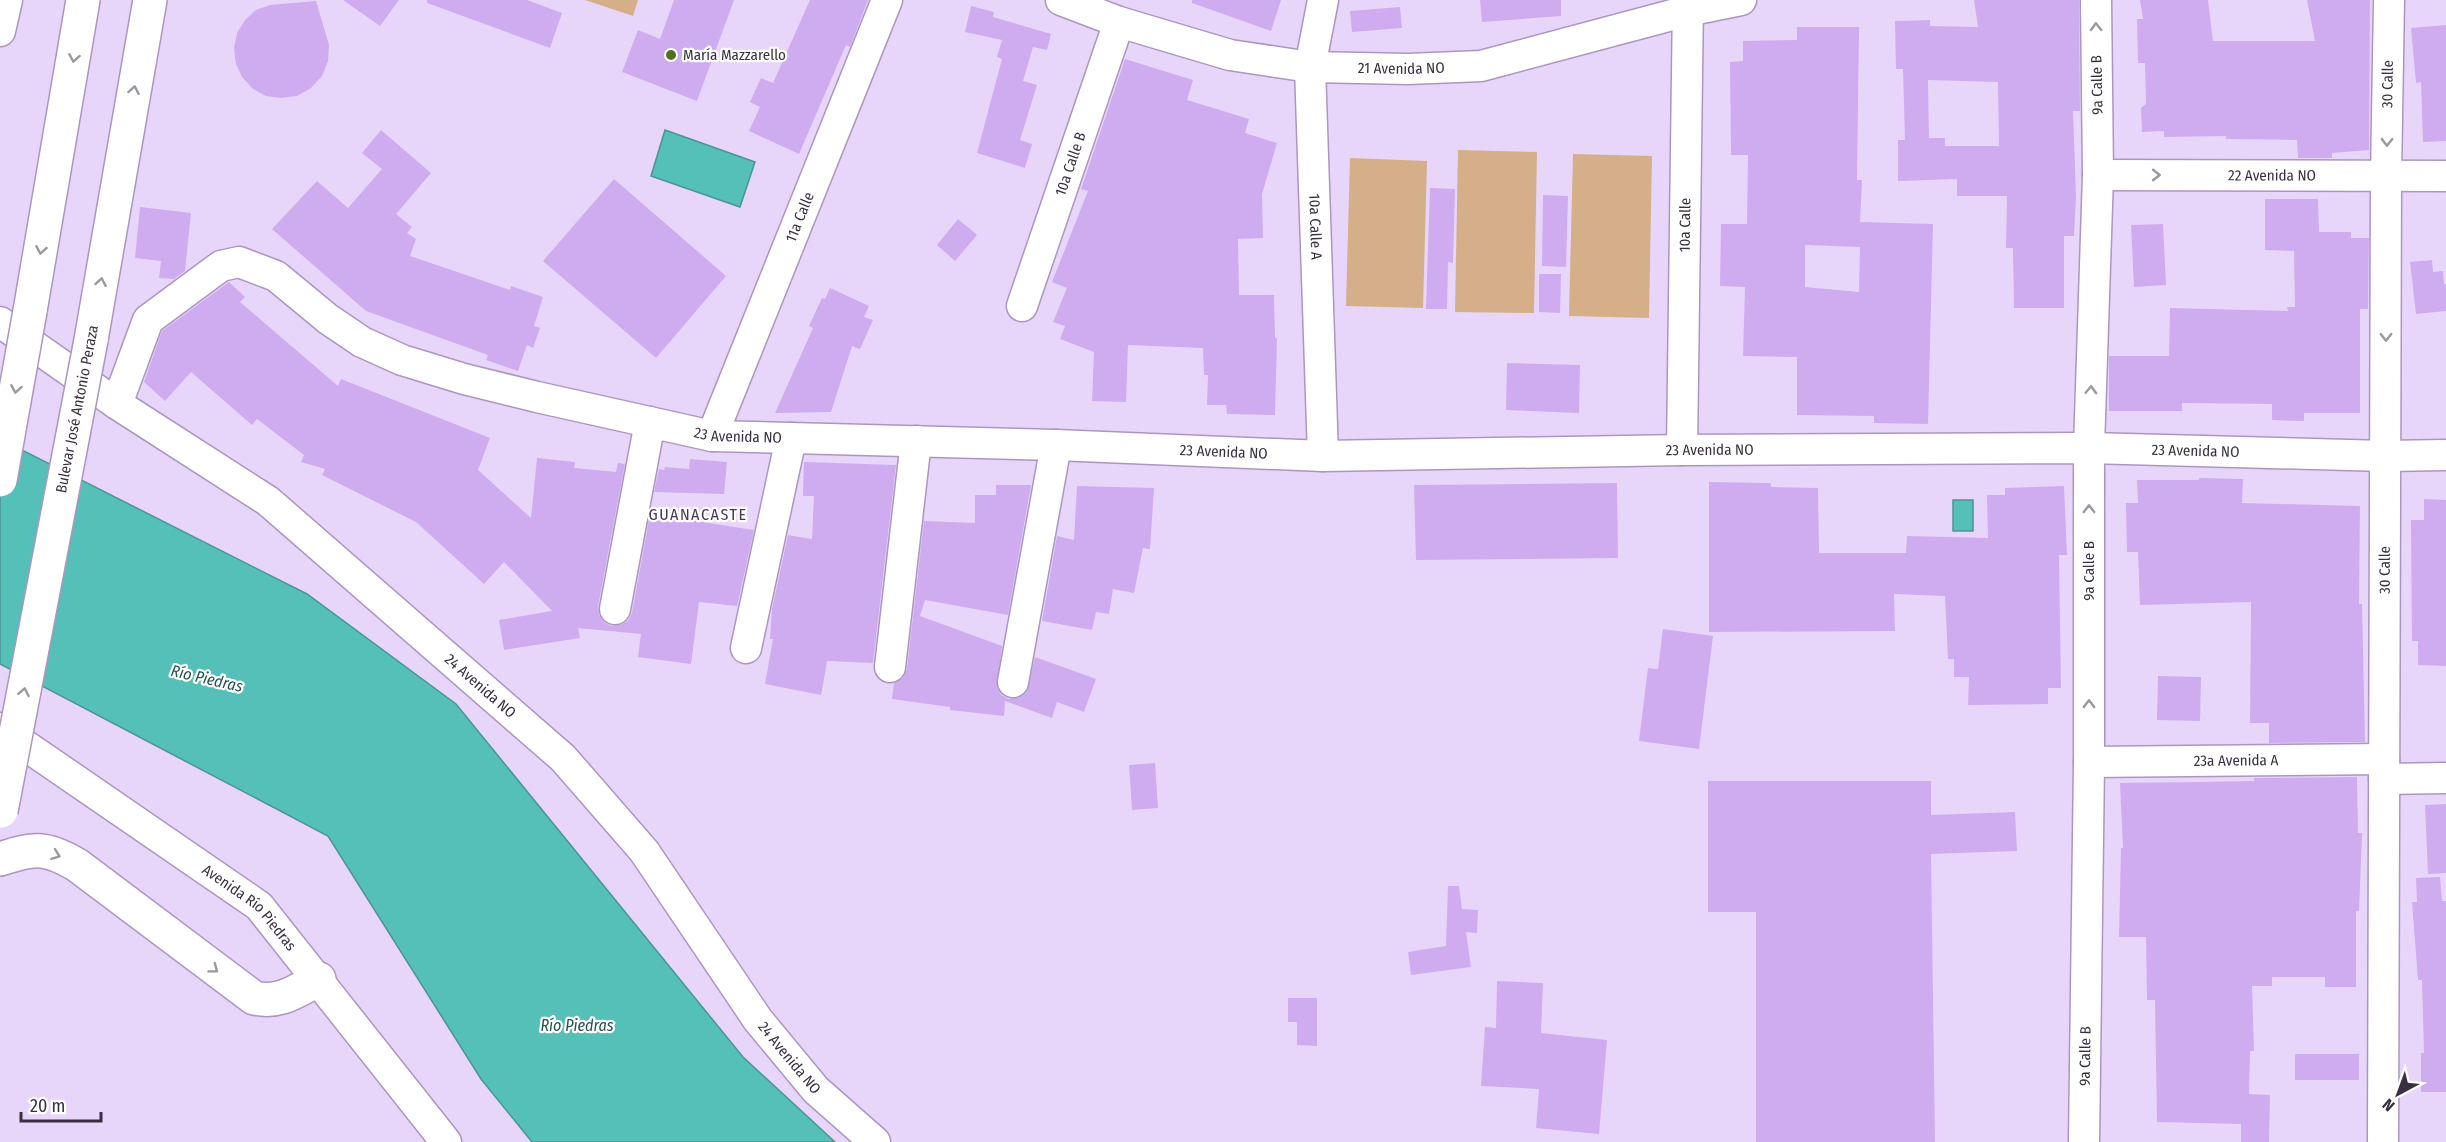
<svg xmlns="http://www.w3.org/2000/svg" width="2446" height="1142" viewBox="0 0 2446 1142" font-family="'Fira Sans Condensed',sans-serif">
  <style>
    .green { fill: #d4af89 }
    .water { fill: #54c0b7; stroke: #4c9494; stroke-width: 1.5 }
    .building { fill: #cfacef; fill-rule: evenodd }
    .lines { fill: none; stroke-linecap: round; stroke-linejoin: round }
    .minor-casing { stroke: #ac96c1; stroke-width: 33 }
    .major-casing { stroke: #ac96c1; stroke-width: 36 }
    .minor { stroke: #fff; stroke-width: 30 }
    .major { stroke: #fff; stroke-width: 33 }
    .major-bridge-casing { stroke: #ac96c1; stroke-width: 36; stroke-linecap: butt }
    .major-bridge { stroke: #fff; stroke-width: 33 }
    .oneway { stroke: #9c97a0 }
    .poi-dot { fill: #526f24; stroke: #fff; stroke-width: 2 }
    .labels { text-anchor: middle; stroke-width: 4.5; stroke-linejoin: round; paint-order: stroke }
    .poi-label { font-size: 15px; fill: #382f41; stroke: #fff; text-anchor: start }
    .street-label { font-size: 15px; fill: #382f41; stroke: #fff }
    .neighbourhood-label { font-size: 16px; letter-spacing: 1.5px; fill: #49365a; stroke: #fff }
    .water-label { font-size: 16px; font-style: italic; fill: #23534f; stroke: #fff }
  </style>
  <rect width="100%" height="100%" fill="#e8d6fa"/>
  <!-- green -->
  <g class="green">
    <polygon points="585,0 638,0 633,16"/>
    <polygon points="1458,150 1537,152 1534,313 1455,312"/>
    <polygon points="1573,154 1652,156 1649,318 1569,316"/>
    <polygon points="1350,158 1427,161 1423,308 1346,306"/>
  </g>
  <!-- water -->
  <g class="water">
    <polygon points="665,130 755,162 740,207 651,176"/>
    <polygon points="0,439 307,594 456,704 743,1057 835,1142 532,1142 481,1079 328,836 0,664"/>
    <rect x="1953" y="500" width="20" height="31"/>
  </g>
  <!-- building -->
  <g class="building">
    <polygon points="343,0 399,0 380,26"/>
    <polygon points="427,0 527,0 562,13 550,48 427,3"/>
    <polygon points="674,0 734,0 697,101 622,72 638,30 660,39"/>
    <polygon points="810,0 868,0 850,47 846,45 799,154 749,131 760,107 750,102 761,78 773,83"/>
    <polygon points="1192,0 1281,0 1271,31 1192,3"/>
    <polygon points="1480,0 1561,0 1561,16 1482,22"/>
    <path d="M1974,0H2079L2080,111H2073L2076,196L2074,236H2064V308H2014L2013,248H2006L2007,196H1957V179L1898,181V140H1905L1903,69H1896L1895,21L1930,20V26L1978,27ZM1928,80L1998,82L1999,146H1945V138H1929Z"/>
    <polygon points="2140,0 2208,0 2213,41 2315,41 2307,0 2370,0 2369,150 2332,153 2332,158 2298,158 2297,140 2226,139 2226,136 2164,137 2164,131 2142,132 2141,108 2146,104 2145,63 2138,63 2137,19 2143,19"/>
    <polygon points="316,1 329,45 328,61 322,76 311,88 297,96 281,98 266,96 253,89 242,77 236,64 234,48 237,33 245,20 256,10 270,5"/>
    <polygon points="971,6 994,12 993,17 1051,34 1047,50 1033,47 1023,81 1037,85 1020,140 1032,144 1025,168 977,153 1002,59 997,57 1002,40 965,32"/>
    <polygon points="1400,7 1402,28 1352,32 1350,11"/>
    <polygon points="2446,25 2446,141 2423,142 2421,82 2416,83 2411,28"/>
    <path d="M1797,27H1859L1857,180H1862L1860,222L1933,224L1928,424L1874,423V416L1797,415V357L1743,356L1745,287L1720,286L1721,224H1747L1748,155H1731L1730,62L1743,61V41L1797,40ZM1805,245L1860,247L1859,292L1805,287Z"/>
    <polygon points="1125,59 1193,80 1187,100 1249,119 1245,133 1277,143 1262,194 1263,238 1238,239 1239,295 1274,295 1275,338 1277,338 1275,415 1227,414 1226,405 1207,405 1208,375 1204,375 1203,348 1128,345 1126,402 1092,401 1094,352 1060,339 1065,326 1053,322 1067,288 1052,282 1088,191 1081,189"/>
    <polygon points="381,130 431,173 396,214 412,227 407,233 416,239 410,256 510,290 511,286 543,297 534,326 540,328 533,348 527,345 518,371 486,360 488,355 366,311 272,229 317,181 348,208 382,169 362,153"/>
    <polygon points="614,179 726,276 656,358 543,261"/>
    <polygon points="1430,188 1455,189 1453,263 1448,262 1447,309 1426,309"/>
    <polygon points="1543,195 1568,196 1566,267 1542,266"/>
    <polygon points="2265,199 2318,199 2319,232 2351,232 2351,238 2369,238 2368,309 2360,309 2360,413 2304,413 2304,421 2272,420 2272,404 2182,403 2182,411 2109,411 2109,356 2169,356 2170,308 2288,311 2287,307 2295,307 2294,251 2265,250"/>
    <polygon points="140,207 191,213 185,271 174,279 159,278 161,261 135,258"/>
    <polygon points="958,219 977,235 955,261 937,245"/>
    <polygon points="2163,224 2166,285 2134,287 2131,225"/>
    <polygon points="2432,260 2433,272 2443,271 2444,284 2446,284 2446,311 2416,314 2410,262"/>
    <polygon points="1539,274 1561,274 1560,313 1539,312"/>
    <polygon points="229,282 245,297 240,302 338,386 341,379 490,438 478,470 531,518 537,458 575,462 574,468 616,472 618,463 625,464 598,606 599,615 604,622 611,626 620,625 628,621 632,613 650,514 754,530 737,606 699,602 691,664 638,657 641,634 578,628 580,638 504,650 499,620 552,611 504,562 484,584 416,522 322,475 325,469 301,462 304,455 257,419 252,425 191,372 165,401 144,382 162,331"/>
    <polygon points="830,288 869,306 864,317 873,320 860,349 852,346 831,412 775,413 813,328 809,326 822,298 825,299"/>
    <polygon points="1507,363 1580,365 1579,413 1506,410"/>
    <polygon points="690,459 727,462 724,494 654,492 659,469 664,470 665,467 689,469"/>
    <polygon points="804,462 896,465 873,663 827,661 821,695 765,684 773,639 770,639 772,609 788,535 812,539 814,496 803,496"/>
    <polygon points="2199,478 2243,479 2242,503 2360,506 2359,604 2362,604 2365,742 2269,743 2269,723 2250,723 2251,602 2140,605 2138,552 2127,552 2126,503 2138,503 2137,480 2199,480"/>
    <polygon points="1709,482 1771,483 1771,487 1818,488 1819,553 1906,553 1907,536 1988,538 1987,495 2005,495 2005,488 2064,486 2067,555 2059,555 2061,688 2048,688 2048,704 1968,705 1969,677 1954,677 1954,659 1948,659 1945,596 1894,594 1895,631 1709,632"/>
    <polygon points="1617,483 1618,558 1416,560 1414,485"/>
    <polygon points="996,485 1031,485 1008,615 925,600 920,616 1002,646 997,687 1001,695 1009,699 1018,698 1026,693 1035,657 1096,679 1084,712 1057,702 1052,718 1005,701 1004,716 950,710 950,707 892,699 894,683 903,678 907,669 924,521 975,523 975,495 996,495"/>
    <polygon points="1077,486 1154,488 1150,549 1143,548 1134,593 1113,589 1109,614 1096,612 1092,630 1042,621 1057,536 1074,540"/>
    <polygon points="2424,499 2446,500 2446,666 2418,665 2418,641 2412,641 2411,520 2424,520"/>
    <polygon points="1663,629 1713,636 1699,749 1639,741 1648,668 1658,669"/>
    <polygon points="2158,676 2201,677 2200,721 2157,720"/>
    <polygon points="1155,763 1158,808 1132,810 1129,765"/>
    <polygon points="2357,777 2358,833 2362,833 2359,911 2356,911 2356,987 2325,987 2325,977 2272,977 2272,986 2252,986 2254,1051 2250,1051 2249,1094 2270,1095 2269,1142 2241,1142 2241,1124 2157,1122 2155,1000 2147,1000 2146,937 2119,937 2121,848 2123,848 2120,783 2203,782 2254,781 2254,778"/>
    <polygon points="1708,781 1931,781 1931,815 2015,812 2017,851 1931,854 1935,1142 1756,1142 1756,912 1708,912"/>
    <polygon points="2446,804 2446,873 2428,874 2425,805"/>
    <polygon points="2440,877 2442,901 2446,901 2446,1092 2421,1092 2421,1053 2424,1053 2422,980 2418,980 2412,902 2417,902 2416,878"/>
    <polygon points="1448,886 1459,886 1462,909 1478,910 1477,933 1466,932 1471,967 1411,975 1408,952 1446,946"/>
    <polygon points="1497,981 1543,983 1541,1033 1607,1040 1599,1134 1536,1128 1539,1089 1481,1086 1485,1027 1496,1028"/>
    <polygon points="1288,998 1317,998 1317,1046 1297,1045 1297,1022 1288,1022"/>
    <rect x="2295" y="1054" width="64" height="26"/>
  </g>
  <g class="lines">
    <defs>
      <g id="minor">
        <path id="s1" d="M1061,0L1119,22L1230,55L1310,67L1408,69L1481,66L1687,11L1741,0"/>
        <path id="s2" d="M1323,0L1310,67L1323,456"/>
        <polyline points="0,31 7,0"/>
        <path id="s3" d="M2098,175L2446,176"/>
        <path id="s4" d="M1022,306L1119,22"/>
        <path id="s5" d="M0,322L117,404L268,501L563,758L644,851L758,1020L816,1090L875,1142"/>
        <path id="s6" d="M117,404L148,320L221,266L239,262L276,276L328,319L362,342L402,360L464,379L537,397L712,436L1056,445L1323,456L1682,450L2089,448L2385,456L2446,455"/>
        <path id="s7" d="M712,436L887,0"/>
        <path id="s8" d="M1682,450L1688,0"/>
        <polyline points="615,609 650,422"/>
        <polyline points="746,648 791,438"/>
        <polyline points="890,667 916,441"/>
        <polyline points="1013,682 1056,445"/>
        <path id="s9" d="M0,728L259,906L446,1142"/>
        <path id="s10" d="M2089,762L2384,759"/>
        <polyline points="2384,779 2446,778"/>
        <path id="s11" d="M2084,1142L2089,762V448L2098,175L2096,0"/>
        <path id="s12" d="M2383,1142L2386,176L2389,0"/>
      </g>
      <g id="major">
        <polyline points="30,311 83,0"/>
        <polyline points="91,340 150,0"/>
        <path d="M0,859C34,848 45,846 77,865L254,998C280,1004 296,991 319,979"/>
      </g>
    </defs>
    <!-- minor casing -->
    <use href="#minor" class="minor-casing"/>
    <!-- major casing -->
    <use href="#major" class="major-casing"/>
    <!-- minor -->
    <use href="#minor" class="minor"/>
    <!-- major -->
    <use href="#major" class="major"/>
    <defs>
      <g id="major-bridge">
        <polyline points="0,480 30,311"/>
        <polyline points="1,811 91,340"/>
      </g>
    </defs>
    <!-- major-bridge casing -->
    <use href="#major-bridge" class="major-bridge-casing"/>
    <!-- major-bridge -->
    <use href="#major-bridge" class="major-bridge"/>
  </g>
  <!-- one-way arrows -->
  <defs><path id="oneway-chevron" d="M-2-3.5L2.5 0L-2 3.5" fill="none" stroke-width="1.6" stroke-linecap="round" stroke-linejoin="round" transform="scale(1.5)"/></defs>
  <g class="oneway">
    <use href="#oneway-chevron" transform="translate(2096 27) rotate(-91)"/>
    <use href="#oneway-chevron" transform="translate(74 58) rotate(100)"/>
    <use href="#oneway-chevron" transform="translate(134 90) rotate(-80)"/>
    <use href="#oneway-chevron" transform="translate(2387 142) rotate(91)"/>
    <use href="#oneway-chevron" transform="translate(2156 175)"/>
    <use href="#oneway-chevron" transform="translate(41 250) rotate(100)"/>
    <use href="#oneway-chevron" transform="translate(101 282) rotate(-80)"/>
    <use href="#oneway-chevron" transform="translate(2386 337) rotate(90)"/>
    <use href="#oneway-chevron" transform="translate(16 389) rotate(100)"/>
    <use href="#oneway-chevron" transform="translate(2091 390) rotate(-88)"/>
    <use href="#oneway-chevron" transform="translate(2089 509) rotate(-90)"/>
    <use href="#oneway-chevron" transform="translate(24 692) rotate(-79)"/>
    <use href="#oneway-chevron" transform="translate(2089 704) rotate(-90)"/>
    <use href="#oneway-chevron" transform="translate(56 855) rotate(20)"/>
    <use href="#oneway-chevron" transform="translate(214 969) rotate(37)"/>
  </g>
  <!-- markers -->
  <circle class="poi-dot" cx="671" cy="55" r="6"/>
  <g class="labels">
    <!-- poi labels -->
    <g class="poi-label">
      <text x="683" y="60">María Mazzarello</text>
    </g>
    <!-- street labels -->
    <g class="street-label">
      <text dy="5" stroke="none"><textPath href="#s1" startOffset="350">21 Avenida NO</textPath></text>
      <text transform="translate(2097 85) rotate(-91)" y="5">9a Calle B</text>
      <text dy="5" stroke="none"><textPath href="#s12" startOffset="1058">30 Calle</textPath></text>
      <text dy="5" stroke="none"><textPath href="#s4" startOffset="150">10a Calle B</textPath></text>
      <text dy="5" stroke="none"><textPath href="#s3" startOffset="174">22 Avenida NO</textPath></text>
      <text dy="5" stroke="none"><textPath href="#s7" startOffset="236">11a Calle</textPath></text>
      <text dy="5" stroke="none"><textPath href="#s8" startOffset="225">10a Calle</textPath></text>
      <text dy="5" stroke="none"><textPath href="#s2" startOffset="228">10a Calle A</textPath></text>
      <text transform="translate(77 409) rotate(-79)" y="5">Bulevar José Antonio Peraza</text>
      <text dy="5" stroke="none"><textPath href="#s6" startOffset="736">23 Avenida NO</textPath></text>
      <text dy="5" stroke="none"><textPath href="#s6" startOffset="1708">23 Avenida NO</textPath></text>
      <text dy="5" stroke="none"><textPath href="#s6" startOffset="1222">23 Avenida NO</textPath></text>
      <text dy="5" stroke="none"><textPath href="#s6" startOffset="2194">23 Avenida NO</textPath></text>
      <text transform="translate(2089 571) rotate(-90)" y="5">9a Calle B</text>
      <text dy="5" stroke="none"><textPath href="#s12" startOffset="572">30 Calle</textPath></text>
      <text dy="5" stroke="none"><textPath href="#s5" startOffset="604">24 Avenida NO</textPath></text>
      <text dy="5" stroke="none"><textPath href="#s10" startOffset="147">23a Avenida A</textPath></text>
      <text dy="5" stroke="none"><textPath href="#s9" startOffset="308">Avenida Río Piedras</textPath></text>
      <text dy="5" stroke="none"><textPath href="#s11" startOffset="86">9a Calle B</textPath></text>
      <text dy="5" stroke="none"><textPath href="#s5" startOffset="1090">24 Avenida NO</textPath></text>
    </g>
    <!-- neighbourhood labels -->
    <g class="neighbourhood-label">
      <text x="698" y="520">GUANACASTE</text>
    </g>
    <!-- water labels -->
    <g class="water-label">
      <text transform="translate(207 678) rotate(13)" y="6">Río Piedras</text>
      <text x="577" y="1031">Río Piedras</text>
    </g>
  </g>
  <!-- north arrow -->
  <g transform="translate(2398 1094) rotate(221)" stroke="#ffffff" stroke-width="4.5" paint-order="stroke">
  <path d="M0-4.5L10 22L0 15L-10 22Z" fill="#382f41"/>
  <text y="-9" font-size="16" font-weight="bold" text-anchor="middle" fill="#382f41">N</text>
  </g>
  <!-- scale -->
  <path d="M21 1112v9h80v-9" fill="none" stroke="#382f41" stroke-width="3"/>
  <text x="30" y="1112" font-size="18" fill="#382f41" stroke="#ffffff" stroke-width="4.5" paint-order="stroke">20 m</text>
</svg>
